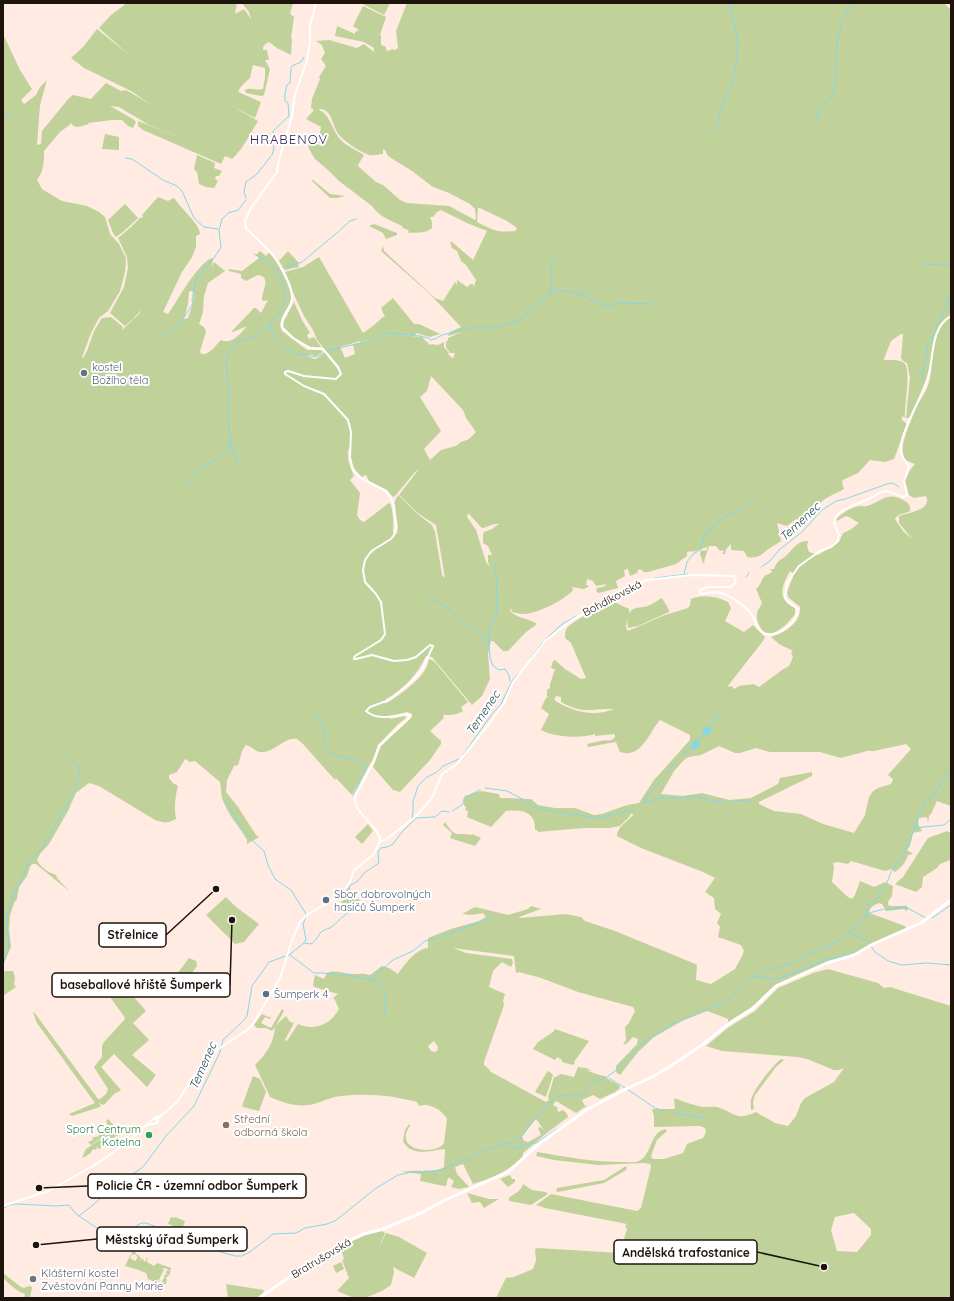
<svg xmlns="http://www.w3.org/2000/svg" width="954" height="1301" viewBox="0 0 954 1301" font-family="Quicksand,sans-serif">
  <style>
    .green { fill: #c0d29a; fill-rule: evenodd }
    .water { fill: #82d7ec }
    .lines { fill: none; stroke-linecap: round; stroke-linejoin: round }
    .stream { stroke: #82d7ec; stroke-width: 1 }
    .minor { stroke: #fff; stroke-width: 2 }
    .major { stroke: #fff; stroke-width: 3 }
    .worship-dot { fill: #6b7280; stroke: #fff; stroke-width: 1.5 }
    .service-dot { fill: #5c6f8a; stroke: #fff; stroke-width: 1.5 }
    .education-dot { fill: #8d6e63; stroke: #fff; stroke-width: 1.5 }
    .leisure-dot { fill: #2e9e5b; stroke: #fff; stroke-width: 1.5 }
    .labels { text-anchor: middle; stroke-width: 4; stroke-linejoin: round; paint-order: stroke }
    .worship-label { font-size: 11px; fill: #5b616d; stroke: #fff; text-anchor: start }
    .street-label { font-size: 11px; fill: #1e130d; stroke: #fff }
    .service-label { font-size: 11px; fill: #4e5e75; stroke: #fff; text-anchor: start }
    .education-label { font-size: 11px; fill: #785e54; stroke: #fff; text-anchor: start }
    .leisure-label { font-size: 11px; fill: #27864d; stroke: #fff; text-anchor: end }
    .water-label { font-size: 12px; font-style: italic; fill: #244b55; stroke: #fff }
    .quarter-label { font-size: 13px; letter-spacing: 1px; fill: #2f1e58; stroke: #fff }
    .leader { fill: none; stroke: #1e130d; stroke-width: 1.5 }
    .callout-dot { fill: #1e130d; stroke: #fff; stroke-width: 1.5 }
    .callout { fill: #fff; stroke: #1e130d; stroke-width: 1.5 }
    .callout-label { font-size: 12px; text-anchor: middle; font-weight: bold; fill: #1e130d }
  </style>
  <rect width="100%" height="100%" fill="#ffebe1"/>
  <!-- green -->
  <g class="green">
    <path d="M127,3H237L235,14L244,9L251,19L249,12L242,3H293L290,14L294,17L291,38L292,39L291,55L277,48L269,42C265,44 263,45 263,50H267L269,60H265L270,69L264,95L261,96L246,93L245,90C251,87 257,91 263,89L265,77V68L253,65L250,78C245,83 241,85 238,92L261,102L255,118L232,106L207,95L232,106L258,121C250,134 244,148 232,159L225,156L221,164L143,130L138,126V121L191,142L149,125L119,107L110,106L133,119L136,122L133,128L128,126L122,120H112L88,123L89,124L78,127L73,126L72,123L60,132L44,151C44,160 44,171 37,180L42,189L62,201L87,206L99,212L105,217L110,234L119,244L126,258L125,272L120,291L108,311L99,318L91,333L82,357L83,358L87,351L94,331L102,318L111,317L123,327L122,330L138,315L142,309L133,319L125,326L110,313L124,287L128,268L127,257L118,238L131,227L140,218L143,217L142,215L158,197L168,201L173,198L175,199C181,209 200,224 200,234L196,236V247L192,257L182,272L163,312L168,314C177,302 199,260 213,258L212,268L214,262L225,271L208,283L204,296L203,312L199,324L204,327L206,332L200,351L201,354C210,355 215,346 221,340C232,345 240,334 247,326L233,332L232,331L233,330L254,308H256L261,313L268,300L263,301L262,299C262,291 272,277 258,275L246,281L241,278V274L229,271L228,269L242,271L259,258L256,255L260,251L266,256L269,252L272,254C277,263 293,289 291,299C289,310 276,319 282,331L307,350H321L323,352L316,356L310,355L306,356L315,359L325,353L337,368V365L317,340L313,330L304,316L295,297L285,272L303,267L319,257L363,333L373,326L383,317H385L381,308L393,298L414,324H419L440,334L430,337L416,333L415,336L400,335L422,337L430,345L424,344L438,346L431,345V344L438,345L444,342V347L449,353L448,354L452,358H453L455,353H450L446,347V342L448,340V338L462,332L448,336L450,332L461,327L430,294L381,251L383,246L384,251L435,298L443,301L455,282L457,285V280L467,287L471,284H473L474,287L476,280L466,265L461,261L457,251L452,248L450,242H452L473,260L487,231L467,223L441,210L437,212L433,217H430L432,222V228C425,234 417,232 409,233L408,230L403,228L402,226C392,221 378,216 372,206L339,181L328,170L315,159L309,149L307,138L321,146L323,145L318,142L321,127L306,119L314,110L311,108L312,99L320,79L319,77L326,66L321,59L325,53L322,45L316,41L329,40L357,48L364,44L374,52V48L364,42L335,36L337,26L355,34V32L359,30L353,26L363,6L386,17L380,35L381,36V45L386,47V50L389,51L392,49L395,50L398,48L396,31L407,3H944L951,10V315C930,326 934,352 929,371C925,387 916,403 910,418H906V417L910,377L907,363L904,362L901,358L903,334H901L891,341L884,359V360C890,360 901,359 905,364C911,371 904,407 905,418L902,416V420L907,424L894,459L885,462L870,460L858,473L843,480L842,482L844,489C836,494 825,497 819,504C811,514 812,519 800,526L803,521L796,519L787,526L777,523L781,541C777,544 771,547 767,550C761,556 756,559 747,557L744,551L731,550V544L726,549L725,554H722L724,552L723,550L720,551L716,546H709L704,561L705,564L703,563L700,554L701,550L704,551L707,550V547L693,552V551L687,552V556L676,564L648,572H644L640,569L638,570L637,573L630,576L628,569L624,570L625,576L616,581L618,588L598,593L596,591L597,588L603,587L607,584L596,586L593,581L587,579L586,585H588V587L584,589L572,587L573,590C565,600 538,613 525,614C521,614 517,613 512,612L511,608L510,611C517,619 529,618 537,624L525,633L508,651H503L493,641H491L488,654L490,679L482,696L472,705L432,657L426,656C418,673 404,690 386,699L385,704C397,697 420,681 426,668C428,665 428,661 429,659L435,662L468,702L461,707L463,711C457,715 451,715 443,715L444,718L430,731L441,741V744L430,760L400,792L393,790L373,767L381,746L412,717V714L407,712L391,716L390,719L405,716L406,718L398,724L378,745L373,759L352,795L336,778L335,780L303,744L297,739C283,737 274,754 260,752C255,751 251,746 246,745L242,751L238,765L234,766L227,780L226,792L238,807L256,835L259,837L247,844V840C240,827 227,814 222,798C221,793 221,787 220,782L195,761L190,762L185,759L177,772L169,775V778L173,783L178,786C175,797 174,808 176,819C166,824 165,823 155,820L99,786L89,783L76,793L68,811L49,844L40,854L37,860C40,867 49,873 56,875L57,878L69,891L36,864H32L30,867L27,876L19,887L17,899L14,903L10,916L9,930L11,947L3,965V34L20,70L32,89L21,100L24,104L36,95L40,87L47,80L40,105L37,145L41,144L42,131L69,98L73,95L91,99L106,83L121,91L126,90L150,104L131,91L84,68L71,58L84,46L97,29L128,54L99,28L111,15ZM320,109C333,110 332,126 339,135C344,141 363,154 370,155C374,156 379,154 383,154V149L385,150L388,156L412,171L433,187L449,193L470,204L475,209L476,218L475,220L449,206L407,203L400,200L383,185L376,182L359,167L358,165L364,155C356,150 346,146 340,139C332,130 330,114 319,110ZM478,208H480L507,221L516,227L517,229L515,231C498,233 492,230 477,222ZM191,291L194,292L193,303L188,318L184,319L188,304L189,292ZM374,339L353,345L355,354L345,358L340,347L357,342L359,341L360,342ZM431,376L463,410L466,418L476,432L469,439L461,442L456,446L441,450L430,460L424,449L441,431L420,397L427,391ZM351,448C350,460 352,469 362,477H363V475L364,476L366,475L369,481L387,490L393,497L395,496L415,472L419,469L399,495L419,514L436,525L445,578L442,575L435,532L432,525L420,516L398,495L394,503L398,527L397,534L393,532C394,523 393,514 391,505L389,503L364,522L360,520L357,515L360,493L350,480L354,476C350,467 347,459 348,450ZM468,513L482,528C488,528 492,523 499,524L492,529L484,532L483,535V543L488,546L492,555H488V562L490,567L486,562L476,530L467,517Z"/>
    <polygon points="361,3 390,3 384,15"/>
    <polygon points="105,134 119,137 119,150 102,149"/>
    <polygon points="197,155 215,163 214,168 222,171 219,176 216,176 215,179 218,181 214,188 206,187 199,184 197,172 194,169"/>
    <polygon points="311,180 313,180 330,194 345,196 337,198 330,198"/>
    <polygon points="125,204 138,218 123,232 116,237 113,233 108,220"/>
    <polygon points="374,224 397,233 397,235 386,239 383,233 369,226"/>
    <polygon points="288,251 298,262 299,267 285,270 279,261"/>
    <path d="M294,302L302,320L310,333L307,335L309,339L314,337L321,347C306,350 293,337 283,327L284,321Z"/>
    <path d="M951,317V806L937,801L931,814L929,816L928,824L927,817L919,818L918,824L922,831L913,833L910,846L907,850L913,854L908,855C906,862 901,868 895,872L892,869L885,871L851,861L848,864L838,862L833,863L834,868L832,882L848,897L852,899L855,895L860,881L874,887L885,882L893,886L892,896L888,902V905C894,908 901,905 907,906L908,910L905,911V909L886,911L882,904L879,903C874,905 870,907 869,913L905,926L906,928L879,940L856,953L824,963L777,984L752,1007L728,1022V1019L726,1018L707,1011L682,1021L654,1037L638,1052L620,1075L616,1072V1066L637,1044L638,1039L633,1037L626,1044H623L626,1040L625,1027L629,1023L635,1011L633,1007L578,992L541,978L519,972L516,973L514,956L453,948L466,953L512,959L513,963L511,967L502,962L493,971L489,987L505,994L503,1001L504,1005L484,1062V1065L489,1069L491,1072L546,1102L549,1100L548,1097L554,1077H556L561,1074L574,1077L578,1067L586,1068L592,1071L585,1070C592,1072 598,1075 605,1076L608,1079L619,1085L620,1088L615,1092L600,1099L593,1095L582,1100L585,1106L588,1105L576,1113L556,1101L553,1105L558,1108L557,1110L559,1112L563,1110L567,1114L568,1117L548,1132L523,1153V1156C510,1171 492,1178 473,1184L463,1164L455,1167L457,1174L469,1187L459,1189L451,1187L454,1181L450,1178H448L446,1186H444L420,1181L421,1174L402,1172C413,1169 437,1173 444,1167L445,1150L444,1149C430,1151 411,1157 403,1141L405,1130L409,1124L410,1126C392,1151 436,1156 444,1143L447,1119C442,1110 429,1102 419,1106L417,1102C392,1095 367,1093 341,1096C331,1097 324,1101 314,1104C298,1108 285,1103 270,1097L255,1065C266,1055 274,1042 275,1027L272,1031L266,1028H257L254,1025L262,1014L268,1017H271L280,1001L270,1019L265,1017L261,1023L271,1028L282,1009L284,1011L276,1025L286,1016L290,1022L294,1023L286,1038L285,1040L287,1041L298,1024C315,1031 330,1025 339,1009L335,1000L333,998L338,994L314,987L313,985L315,975L324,979L327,973C336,969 344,974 353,974C361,974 362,973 370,975L382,966L389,968L398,974C405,964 416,949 428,948V938L451,929L479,921L486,917L483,913L472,915L462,914L475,907L508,915L528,909L531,906L541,909L519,917L520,918L566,914L581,917L585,921L615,931L693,963L697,965L696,980L711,984L735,969L742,956L744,951L741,945L718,937L720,927L717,923L721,914L715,909L714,898L705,892L715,878L703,872L641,848L617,836C617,827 628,821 634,814H630V816L620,826L609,828H584L538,832L537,830H535C536,811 521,809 506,811L491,827L467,817L468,811L465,810L466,807L464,805L463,800L465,796L481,791L499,794L500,798L531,799L538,805L555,808H575L594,815L602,814L627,805L639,803L654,780L690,740V735L660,720C649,732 642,759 620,752L616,742L588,747L587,744L605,740C609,741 612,741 615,737V734L595,736V734C581,739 554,737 541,730L549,714L541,708L546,698L548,697L547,696V689H549L550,687V684L555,669L551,668L553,661L555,660L565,669L581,679L586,678L571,643L565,638C565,634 565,631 567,628C574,620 601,607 612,601L629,609V613C635,605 642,609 650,605C655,603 657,600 662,598L669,610V612L638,626L628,628L627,618L626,628L628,631L665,615L688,608L690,605L691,599C702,594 717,596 728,602L731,608L725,621L744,632L753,625L765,637L763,641L727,687L732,686L734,689L739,686L754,684L759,687L782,670L789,666L793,657L791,653L793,651L779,644L771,637C784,632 801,624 800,607L788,597L787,592L794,574L790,571C782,586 776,599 795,608V614C789,622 773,641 762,630C759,626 756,619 757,615C757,610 760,608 762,603L756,589C764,582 759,577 771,573L772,571L770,569H774C778,559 780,561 787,555C793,549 797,541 808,541L807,546L809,552L818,555L839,542L843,533L850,530L859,523C855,521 852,518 846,516L837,521L836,519C841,514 853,506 861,506C864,506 863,507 867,506C882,502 887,490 905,501C909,503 911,507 910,511C905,514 898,513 895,519L903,531L913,540L899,523V516C907,513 933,510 926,496L914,498L909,495L905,481L910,470L915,464L905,460C903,456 902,450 903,445C904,436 915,410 919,402C922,397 925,393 927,388C936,367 928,330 951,317ZM556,696L561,697V702C585,715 590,708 614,709C594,717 572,712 554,700ZM906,744L911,749L888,775L892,778L893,780L891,784L878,788L873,791L869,797L865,815L854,833L823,824L801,814L774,811L759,804V802L812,776V772L780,778L778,784L751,798L729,800L702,793L683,796L661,794L674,771L685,759L689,757L701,755L719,746L735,753H740L756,748L770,752H820L841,758L867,751H874ZM434,1041L438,1047L437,1051L435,1052L431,1051L428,1046ZM536,1119L544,1130L540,1127L538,1128L541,1135L528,1142L524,1141L522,1136Z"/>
    <path d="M445,822C456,839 456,832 471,835L472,834L481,838L475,846L450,838L452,833L443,825Z"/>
    <polygon points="368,824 373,831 362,844 355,837"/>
    <polygon points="947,831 950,833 950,860 940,864 937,868 923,877 922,887 916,892 895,884 903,877 928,838"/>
    <polygon points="349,887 349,902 352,910 348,912 341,902 344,900 343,894"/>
    <polygon points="351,896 360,900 354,910 350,901"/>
    <polygon points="226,897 236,907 259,924 244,942 235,944 206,915"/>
    <polygon points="189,958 196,961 197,966 187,980 181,982 178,979 177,974"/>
    <path d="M828,969L878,983L884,988L890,987L951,1006V1298H496L506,1278L514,1277L533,1269L536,1260L535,1249L537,1248L621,1253V1249L627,1229L625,1226L627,1224L545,1208L536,1205L551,1194L637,1211L641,1208L651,1167L650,1164L644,1163L598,1165L554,1160L536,1156L537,1152C566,1157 594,1162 623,1162C628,1162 635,1163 639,1161C653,1154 649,1133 665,1129L667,1131L657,1140L651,1156L653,1159H664L683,1153L687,1144L703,1138L706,1132L705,1128L700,1126L654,1127V1116L652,1109H675L674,1098C682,1101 690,1104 698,1106C705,1108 711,1106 717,1107C735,1112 735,1122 756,1112L775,1123L788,1126L796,1116L801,1103L805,1098L834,1082L844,1068L839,1070H834L807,1059L798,1057L722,1051L706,1046L729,1027L755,1011L778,988L813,973ZM854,1213L871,1229V1235L857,1252L837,1251L831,1230L835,1217Z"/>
    <polygon points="4,971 13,971 15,978 14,984 16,987 3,996 3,972 5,973"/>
    <polygon points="121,979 124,986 146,1011 133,1023 149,1040 132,1055 156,1075 147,1087 114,1054 101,1067 121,1090 114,1094 104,1105 99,1103 101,1106 97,1108 72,1116 69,1114 95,1103 37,1023 33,1012 34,1012 98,1099 100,1099 106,1094 108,1089 94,1067 102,1057 102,1046 104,1042 125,1019 124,1016 110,997 121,987"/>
    <polygon points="555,1029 589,1041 574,1062 575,1063 573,1065 562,1062 562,1060 557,1057 555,1060 533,1049 538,1042 553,1032"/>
    <path d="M781,1059L784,1060L776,1067L755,1095L753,1102L754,1109L751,1110C751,1105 750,1101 752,1097C755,1088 773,1065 781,1059Z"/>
    <polygon points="549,1071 553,1075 546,1097 535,1092 547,1072"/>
    <polygon points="253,1076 260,1079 266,1092 259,1111 243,1107 242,1106"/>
    <polygon points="108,1119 116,1128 91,1145 88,1142 93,1140 92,1138 99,1136 99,1134 105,1132 105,1130 112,1128 111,1126 107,1124 106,1121"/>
    <polygon points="117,1128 119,1131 116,1133 118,1135 111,1139 112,1141 99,1149 97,1147 96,1150 94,1149 91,1151 92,1152 85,1157 84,1157 82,1158 86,1149"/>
    <polygon points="626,1166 627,1168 626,1170 604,1183 558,1192 556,1191 557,1188 604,1180"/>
    <polygon points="510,1175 512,1179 515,1179 515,1182 508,1187 500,1179"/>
    <path d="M523,1184L532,1190L546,1192L548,1194L531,1205L509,1201V1198C514,1193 521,1192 523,1184Z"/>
    <polygon points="467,1193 489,1199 499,1199 484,1208 480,1202 472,1203"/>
    <polygon points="171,1217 175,1218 175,1217 185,1221 182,1230 172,1226 172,1225 168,1224"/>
    <polygon points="382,1231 385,1233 378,1250 386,1233 399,1237 427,1253 414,1278 393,1267 394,1272 391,1285 382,1291 365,1298 354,1298 337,1291 349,1278 342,1260 344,1259 342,1252 343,1245 349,1243 351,1244 352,1241 366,1235"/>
    <polygon points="133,1250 136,1253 135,1255 132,1254 130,1258 135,1261 138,1257 136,1256 137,1254 141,1258 140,1261 142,1258 145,1262 144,1263 145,1262 148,1264 145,1262 147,1258 149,1259 147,1259 147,1262 154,1266 157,1263 171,1268 171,1272 170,1270 168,1270 168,1269 163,1268 162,1270 163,1269 164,1269 159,1280 158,1279 157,1281 158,1280 161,1283 162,1282 165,1283 162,1281 164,1278 165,1278 164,1277 165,1274 168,1275 166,1273 167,1270 170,1271 170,1274 165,1279 167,1279 166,1284 163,1284 165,1285 160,1287 163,1285 148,1279 146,1273 136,1269 138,1265 136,1269 125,1266"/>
    <polygon points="341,1262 344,1269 336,1273 333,1266"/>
    <path d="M3,1273L21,1287L24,1288L29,1286L32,1287L30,1298H24L25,1294C18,1292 10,1285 3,1278Z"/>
    <polygon points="226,1284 264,1290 263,1293 257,1298 228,1298"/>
  </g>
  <!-- water -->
  <g class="water">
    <polygon points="711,726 710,733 707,736 702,731 706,727"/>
    <path d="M699,740V745L694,750L690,747C692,743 695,740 699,740Z"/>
    <polygon points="233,1237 245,1241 241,1252 229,1248"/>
  </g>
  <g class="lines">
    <!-- stream -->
    <g class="stream">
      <polyline points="729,3 738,40 735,72"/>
      <polyline points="291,68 292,66 301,62 304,57"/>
      <polyline points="3,119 11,113"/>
      <polyline points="815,124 823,104 832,97 835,89 837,43 842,21 851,3"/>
      <polyline points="713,133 719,121 721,109 735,75"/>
      <path d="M272,155L274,148L271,141L274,136L273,131L289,116L288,103L285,101C284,96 286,90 287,85L290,83L291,69"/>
      <polyline points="125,158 132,159 163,180 177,186 182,191 194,218 204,227 218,229"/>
      <polyline points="246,198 244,192 246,182 257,174 271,156"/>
      <polyline points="339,231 350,221 356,219"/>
      <path d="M254,254C259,258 266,258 270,263C280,273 291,296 282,309C279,315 272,320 269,326C278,342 284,352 303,355C313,357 315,358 324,353"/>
      <polyline points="922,261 927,264 951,266"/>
      <polyline points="282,268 302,262 338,232"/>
      <polyline points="549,294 552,285 551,266 557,254"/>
      <polyline points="581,294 589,291"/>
      <path d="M162,334C178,328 185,317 193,303L192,300L196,279L214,258L221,247L219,230L222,219L228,213L238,210L246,200"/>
      <polyline points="327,351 372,340 387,333 420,336 428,338 431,340 437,338 442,335 473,327 497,327 517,321 549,295 557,290 580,294 589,299 606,305 620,303 655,304"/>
      <polyline points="922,380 927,348 946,307 951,292"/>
      <polyline points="231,442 239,466"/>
      <polyline points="185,486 198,471 227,451 231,442 228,419 229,394 226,366 228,353 237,342 254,337 269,326"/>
      <polyline points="761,567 770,561 779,550 802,532 822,510 836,501 845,499 887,484 893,483 899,487"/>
      <polyline points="684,574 687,562 693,554 700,550 705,533 709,532 718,521 729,514 737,512 757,495"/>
      <polyline points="746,577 749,573"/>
      <polyline points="655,578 688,574"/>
      <polyline points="428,597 448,608 457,617 480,633 489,644 490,658 493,666 499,670 505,669 509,675 510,681"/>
      <polyline points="587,610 618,594"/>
      <polyline points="546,639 561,625 576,616"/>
      <polyline points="489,642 489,630 496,614 497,606 496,571 494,563"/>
      <polyline points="530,659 543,642"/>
      <polyline points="316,713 324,726 325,729 324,743 330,753 340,757 356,760 365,765 366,770 353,796"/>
      <polyline points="711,726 722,708"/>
      <polyline points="699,740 705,733"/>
      <polyline points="463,755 492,714 501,704 512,681 518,674"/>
      <polyline points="682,756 691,747"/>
      <polyline points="667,773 676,761"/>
      <polyline points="485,788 507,791 526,801 532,806 541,809 591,817 601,817 634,810"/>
      <polyline points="226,801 239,824 254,842 264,851 268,865 275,879 291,890 306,914"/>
      <polyline points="733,801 745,800 751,802"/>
      <polyline points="644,803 647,796 663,778"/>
      <polyline points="644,803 661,798 680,798 696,796 711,801 725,802"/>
      <polyline points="452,811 462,805 466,797 480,790"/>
      <polyline points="412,818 413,812 413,802 418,786 427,777 437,772 443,766 459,759"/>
      <polyline points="914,828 944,825 951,819"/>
      <polyline points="886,909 906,907 926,918"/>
      <polyline points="866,915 868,905 877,899 881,891 886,885 891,872 904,853 910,841 917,819 927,798 933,797 951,768"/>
      <polyline points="932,918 951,905"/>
      <polyline points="849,932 868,942 875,952 888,961 902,965 927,963 951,965"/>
      <polyline points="304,942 306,940 303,924 306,917"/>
      <polyline points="833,944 844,937 869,913 884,909"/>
      <polyline points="290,955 314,973 324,973 339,976 348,975 370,980 393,960 413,951 425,941 444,936 493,917"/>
      <polyline points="3,965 9,946 7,926 7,915 15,892 29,863 43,846 61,816 73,794 80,773 80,769 77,764 67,757"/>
      <polyline points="754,976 773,979 781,978 825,960 852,954 861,948"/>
      <path d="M371,980C390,985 386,999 384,1015"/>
      <polyline points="609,1078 625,1088"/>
      <polyline points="627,1089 655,1108 664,1111"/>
      <polyline points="675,1113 704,1118"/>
      <polyline points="510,1143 513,1147 515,1148 536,1143 557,1129"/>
      <path d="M3,1209L8,1205L16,1204L56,1206L69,1205L76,1214L97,1228C103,1229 108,1226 113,1228C119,1229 123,1233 129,1231C136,1228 138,1222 146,1223L224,1253L235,1256H242L250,1252L273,1234L296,1233L305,1228L327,1224L335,1221L375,1189L398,1175L412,1172H428L441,1170L489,1149L503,1144L512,1142L522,1136L536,1117L554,1099L561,1096L582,1094L594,1082L607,1077L615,1071L629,1058L643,1043L672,1024L727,1001L754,976L760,972L793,963L808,954L831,945"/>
      <path d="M79,1216L93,1205L109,1190L143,1167L166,1136L194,1106L220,1052L223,1040L244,1020L247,1016L252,986L269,962L289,955L304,943C306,943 308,944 310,944C315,943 318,936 321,932C324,930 326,929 330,928C338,923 343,914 352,911L350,901L351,893L349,886L358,881L364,873L379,863L378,852L381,848L387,847L393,844L402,832L416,818L435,817L442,811L449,812"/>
    </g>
    <!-- minor -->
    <g class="minor">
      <path d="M316,3L310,25V42L307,61L295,94L292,116L279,160L277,172L251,208L245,221L246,228C253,235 261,242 268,250C278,260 293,285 292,299C291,309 280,317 282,327L293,338L310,348L323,349L338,367L341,374L336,379L304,376L288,371L285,372V374L304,386L324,394L348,420L351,432L350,458L353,470L362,479L386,491L392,500L394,506L396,527L394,535L391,539L373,550L370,553L365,560L363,570L365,582L376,594L381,602L385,634L381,640L355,656L354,659"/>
      <path d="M354,659H356L372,655L394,661L407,660L416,657L430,645L433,646L422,670L411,682L389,700L370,707L366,711C377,721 394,716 407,714L410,716L409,718L379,746L374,761L355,796C352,814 379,824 380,841"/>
      <path d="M380,841L385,840L392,835L415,817L427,804L433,796L442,774L456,765L489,724L504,703L513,682L545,641L572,620L641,582L647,580L690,575L734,576L736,582L731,587H707L700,590V593L702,594C708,593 714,591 721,593C730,595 749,608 753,617C757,624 757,630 765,634C779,637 797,623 798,609L788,602L785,597L787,583L799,566L820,551L831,547L837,542L839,535L834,523C836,508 857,505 868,499C874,497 879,492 885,491C891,491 898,495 903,497L907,495L904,481L909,467C905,458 900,458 901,445C904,424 922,398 928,377C934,357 930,328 951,316"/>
      <polyline points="157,1119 177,1102 205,1059 214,1052 247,1030 253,1024 280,978 291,943 300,922 307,915 334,899 345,889 350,882 354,870 373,855 380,841"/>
      <polyline points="147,1125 157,1123 158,1121 156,1119"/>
      <polyline points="3,1206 48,1191 61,1184 98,1163 129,1141 153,1119 161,1115"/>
    </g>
    <!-- major -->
    <polyline class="major" points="259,1298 323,1254 363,1234 383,1229 421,1213 443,1201 508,1172 540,1143 588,1109 626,1089 652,1077 669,1067 702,1045 727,1025 752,1009 776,986 827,963 854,955 873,944 921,923 951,900"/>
  </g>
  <!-- markers -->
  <g class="worship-dot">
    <circle cx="84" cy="373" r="4"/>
    <circle cx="33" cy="1279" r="4"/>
  </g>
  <g class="service-dot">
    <circle cx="326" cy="900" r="4"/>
    <circle cx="266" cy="994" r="4"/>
  </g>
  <circle class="education-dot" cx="226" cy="1125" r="4"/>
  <circle class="leisure-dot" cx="149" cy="1135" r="4"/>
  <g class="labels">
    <!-- worship labels -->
    <g class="worship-label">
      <text x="92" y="371">kostel<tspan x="92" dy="13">Božího těla</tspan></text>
      <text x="41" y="1277">Klášterní kostel<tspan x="41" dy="13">Zvěstování Panny Marie</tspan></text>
    </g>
    <!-- street labels -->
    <g class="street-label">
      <text transform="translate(612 598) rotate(-28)" y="4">Bohdíkovská</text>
      <text transform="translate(321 1258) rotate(-31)" y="4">Bratrušovská</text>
    </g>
    <!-- service labels -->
    <g class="service-label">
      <text x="334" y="898">Sbor dobrovolných<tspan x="334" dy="13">hasičů Šumperk</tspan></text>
      <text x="274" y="998">Šumperk 4</text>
    </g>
    <!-- education labels -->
    <g class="education-label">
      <text x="234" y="1123">Střední<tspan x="234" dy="13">odborná škola</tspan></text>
    </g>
    <!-- leisure labels -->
    <g class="leisure-label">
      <text x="141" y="1133">Sport Centrum<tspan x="141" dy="13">Kotelna</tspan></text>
    </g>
    <!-- water labels -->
    <g class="water-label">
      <text transform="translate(800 522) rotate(-43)" y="4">Temenec</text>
      <text transform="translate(483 713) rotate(-56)" y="4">Temenec</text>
      <text transform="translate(203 1066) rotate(-66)" y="4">Temenec</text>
    </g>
    <!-- quarter labels -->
    <g class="quarter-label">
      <text x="289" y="144">HRABENOV</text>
    </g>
  </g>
  <!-- callouts -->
  <path class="leader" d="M216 889L166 935M232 920L230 985M39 1188L88 1186M36 1245L97 1239M824 1267L757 1252"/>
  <g class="callout-dot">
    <circle cx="216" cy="889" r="4"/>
    <circle cx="232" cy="920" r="4"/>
    <circle cx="39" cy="1188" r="4"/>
    <circle cx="36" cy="1245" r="4"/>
    <circle cx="824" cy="1267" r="4"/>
  </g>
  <g class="callout">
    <rect x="99" y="923" width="67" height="24" rx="4"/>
    <rect x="52" y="973" width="178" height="24" rx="4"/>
    <rect x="88" y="1174" width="218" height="24" rx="4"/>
    <rect x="97" y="1227" width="150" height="24" rx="4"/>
    <rect x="614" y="1240" width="143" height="24" rx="4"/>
  </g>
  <g class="callout-label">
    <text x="133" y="939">Střelnice</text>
    <text x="141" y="989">baseballové hřiště Šumperk</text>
    <text x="197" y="1190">Policie ČR - územní odbor Šumperk</text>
    <text x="172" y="1244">Městský úřad Šumperk</text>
    <text x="686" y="1257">Andělská trafostanice</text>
  </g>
  <!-- border -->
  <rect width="954" height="1301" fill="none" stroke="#1e130d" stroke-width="8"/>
</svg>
